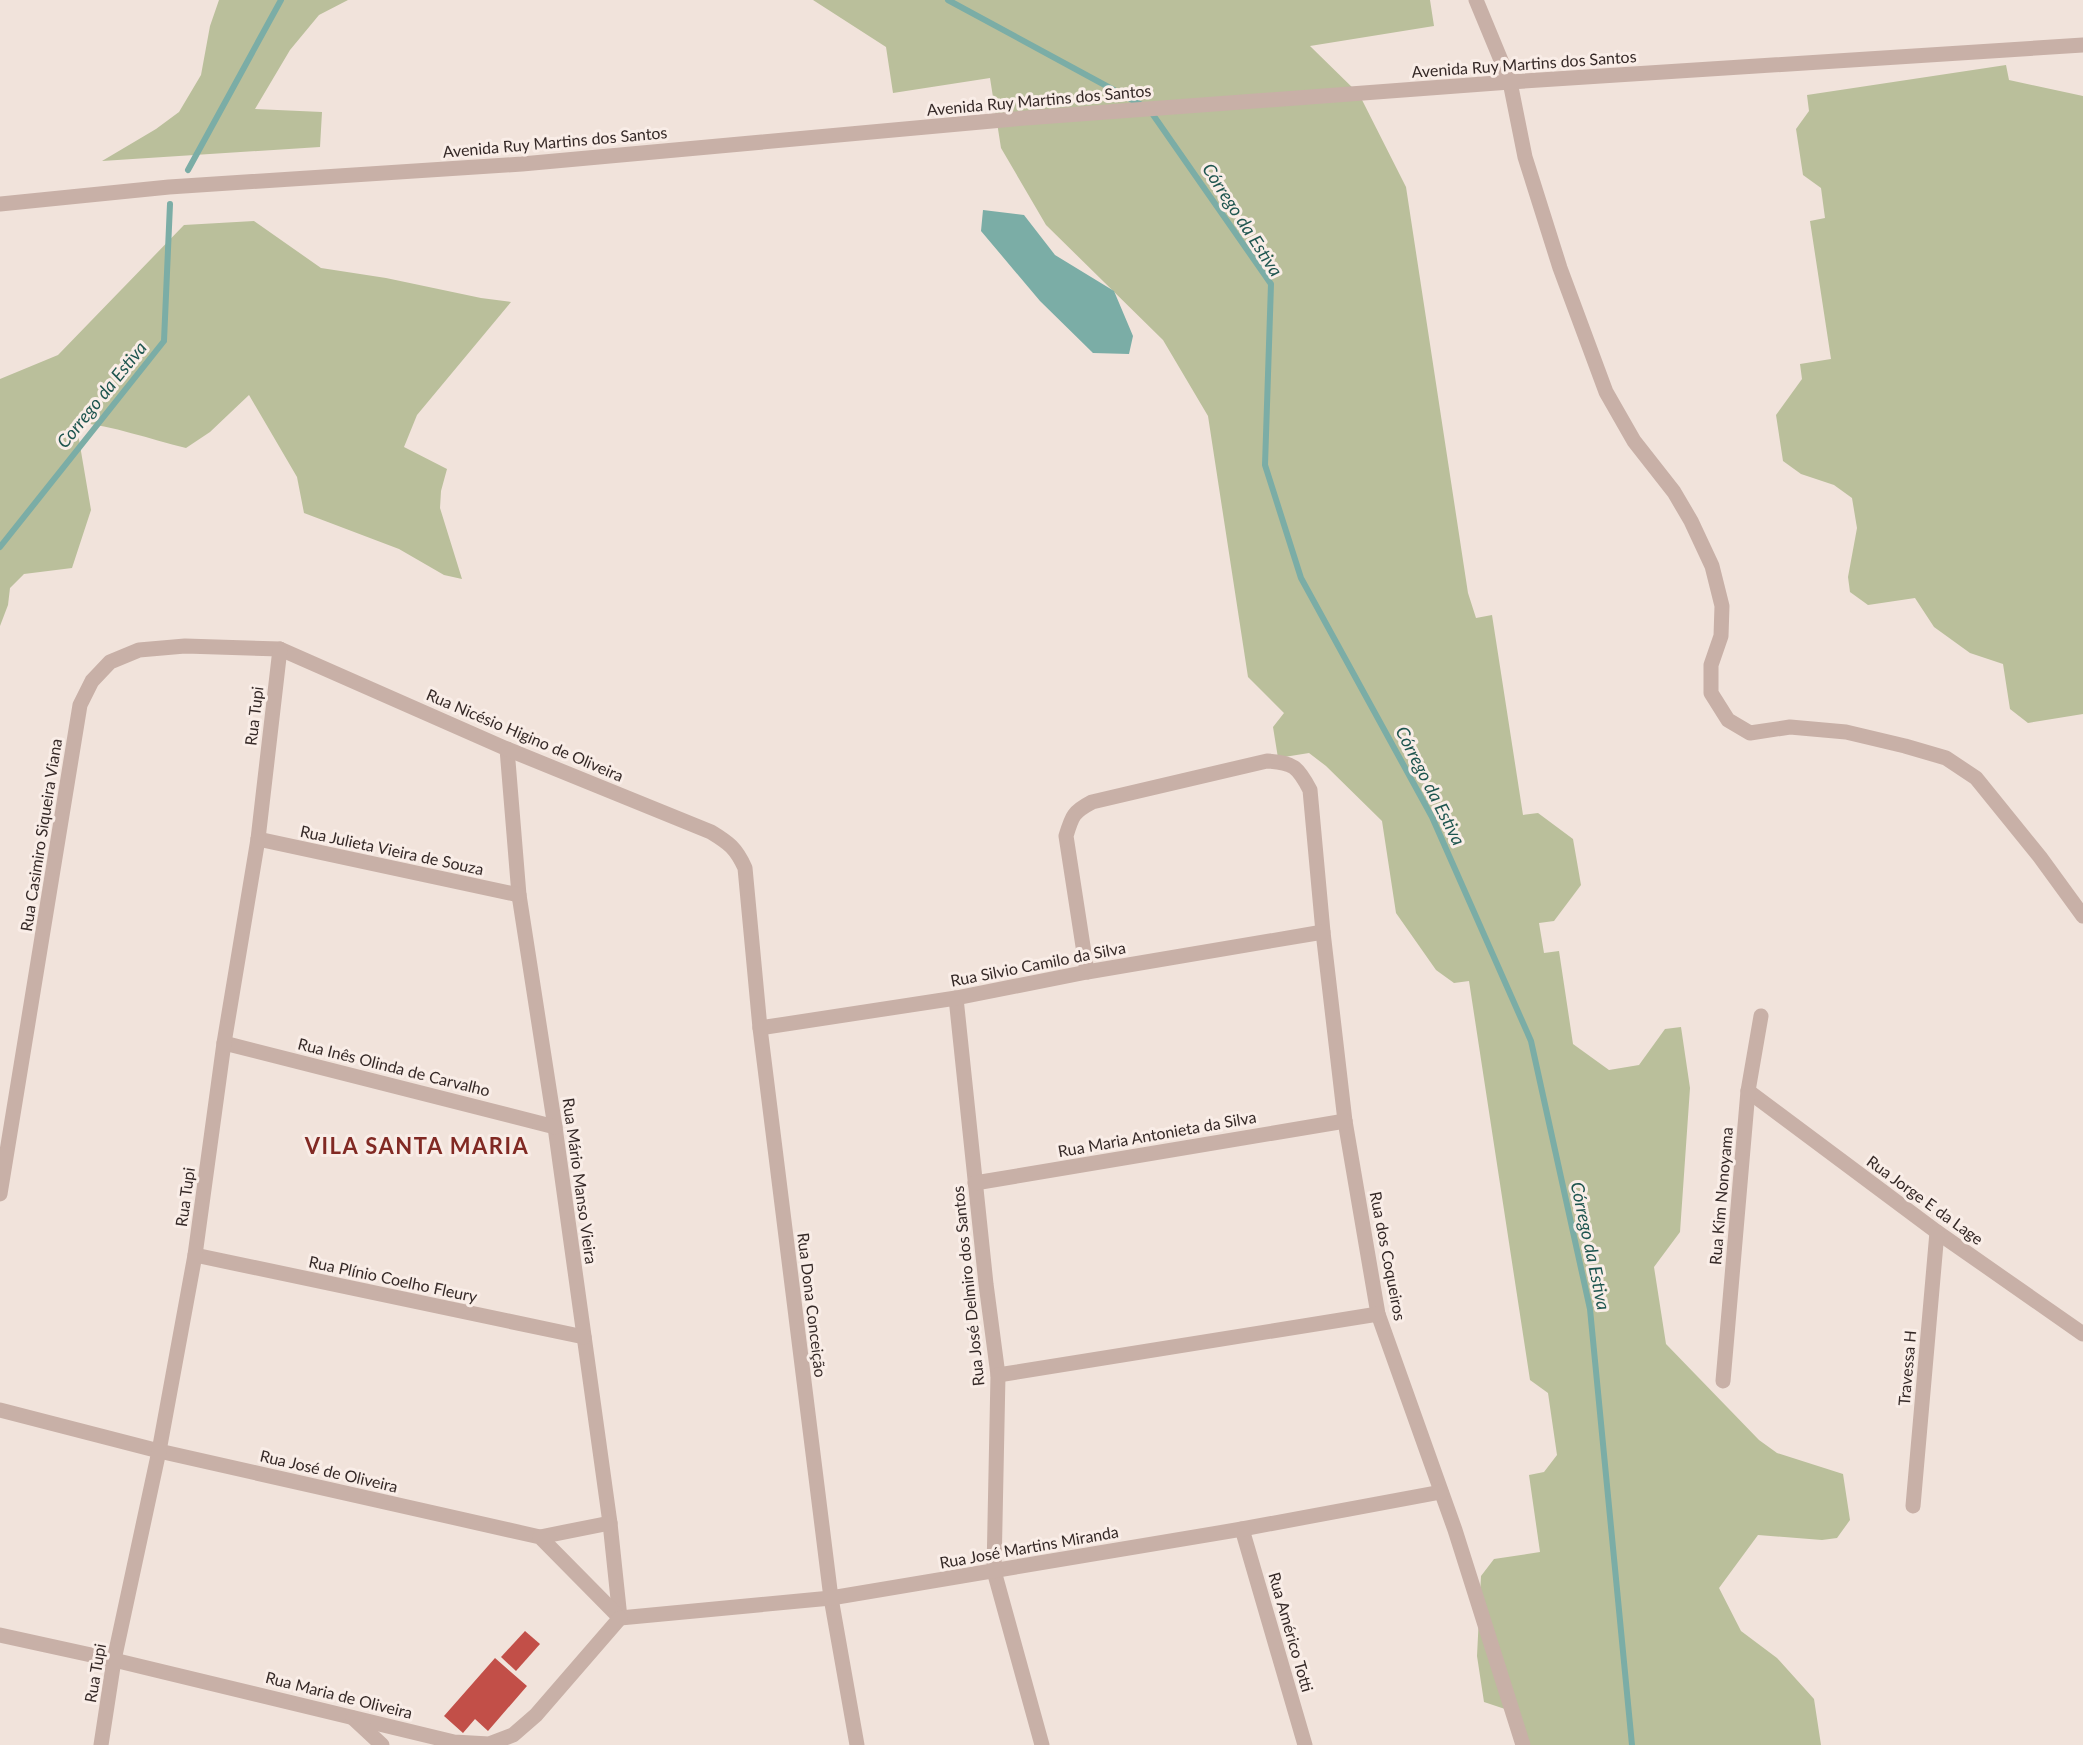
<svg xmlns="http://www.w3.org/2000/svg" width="2083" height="1745" viewBox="0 0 2083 1745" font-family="Lato,sans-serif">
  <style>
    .green { fill: #babf9b }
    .water { fill: #7bada6 }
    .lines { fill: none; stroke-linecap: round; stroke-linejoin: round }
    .stream { stroke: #7bada6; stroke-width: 6 }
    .building { fill: #c24f48 }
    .minor { stroke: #c8b0a7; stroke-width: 15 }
    .labels { text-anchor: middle; stroke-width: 6; stroke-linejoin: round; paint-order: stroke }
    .street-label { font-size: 16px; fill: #352927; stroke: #f9ede7 }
    .water-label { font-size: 18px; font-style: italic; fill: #1e554f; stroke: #f9ede7 }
    .district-label { font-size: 22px; font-weight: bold; letter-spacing: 1.5px; fill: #812923; stroke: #f9ede7 }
  </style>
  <rect width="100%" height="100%" fill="#f1e3db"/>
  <!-- green -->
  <g class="green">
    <polygon points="219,0 348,0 319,15 290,50 255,109 322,112 320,147 102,161 156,129 179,112 201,75 210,26"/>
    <polygon points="813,0 1430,0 1434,26 1310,46 1359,94 1406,187 1468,593 1476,618 1492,615 1523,815 1538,813 1573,839 1581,885 1554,921 1539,923 1544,953 1559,951 1573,1044 1609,1070 1639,1065 1665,1029 1681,1027 1690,1088 1680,1232 1654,1267 1666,1344 1759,1440 1777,1453 1843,1474 1850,1520 1837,1538 1822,1540 1758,1535 1719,1588 1741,1631 1777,1658 1814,1699 1821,1745 1522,1745 1517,1713 1484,1702 1477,1656 1481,1576 1494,1559 1540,1552 1529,1475 1544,1472 1557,1455 1548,1393 1530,1380 1469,981 1454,983 1436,970 1396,913 1382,821 1326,766 1309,753 1278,758 1273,727 1284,713 1248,677 1208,416 1163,340 1046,225 1001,148 990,78 893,93 886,47"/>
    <polygon points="2006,65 2009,80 2083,96 2083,714 2028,723 2010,709 2003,664 1970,653 1934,627 1915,598 1868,605 1850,592 1848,577 1857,528 1852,498 1834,485 1801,474 1783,461 1776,415 1802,379 1800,364 1831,359 1810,221 1825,218 1821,188 1803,175 1796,129 1809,111 1807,95"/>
    <path d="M254,221L321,268L386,278L481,298L511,302L417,415L404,447L447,469L441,491L440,508L462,579L444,575L399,549L304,513L297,477L249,395L210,432L186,448C149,439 114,426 76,422L91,510L72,568L24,574L10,588L8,605L0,626V379L58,355L184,225Z"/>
  </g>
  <!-- water -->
  <polygon class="water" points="983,210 1024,215 1055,255 1114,291 1133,336 1129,354 1093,353 1040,301 981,231"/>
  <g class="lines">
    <!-- stream -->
    <g class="stream">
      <polyline points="948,0 1149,109 1271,284 1265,465 1301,578 1432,817 1531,1041 1590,1309 1632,1745"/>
      <polyline points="188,170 281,0"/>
      <polyline points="0,547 164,341 170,204"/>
    </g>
  </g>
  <!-- building -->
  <g class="building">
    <polygon points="525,1631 540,1644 516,1671 501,1657"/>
    <polygon points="495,1658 527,1686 488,1731 475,1719 463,1733 444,1716"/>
  </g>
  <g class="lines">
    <!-- minor -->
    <g class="minor">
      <polyline points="1476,0 1510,82 1525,157 1560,268 1606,392 1634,441 1674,492 1691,521 1712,566 1722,606 1721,636 1711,665 1711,693 1728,720 1750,733 1790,727 1846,732 1905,746 1946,758 1976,778 2040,857 2083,916"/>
      <polyline points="0,204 169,187 522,164 1014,119 1510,82 2083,45"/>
      <polyline points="507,749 519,895 555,1127 610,1523 620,1618"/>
      <polyline points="258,839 519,895"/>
      <path d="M1087,972L1066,836C1072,816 1073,812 1092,802L1267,761C1293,762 1298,767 1310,790L1323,932L1345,1121L1378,1314L1455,1530L1523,1745"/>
      <polyline points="956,998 986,1284 998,1375 994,1571 1042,1745"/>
      <polyline points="760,1028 956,998 1087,972 1323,932"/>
      <polyline points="224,1043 555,1127"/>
      <polyline points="1748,1091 1937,1232 2083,1334"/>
      <polyline points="975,1183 1345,1121"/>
      <path d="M0,1194L80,705L92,681L110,662L139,650L185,646L280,649L507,749L711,832C729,843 736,848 745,868L760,1028L831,1598L857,1745"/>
      <polyline points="195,1255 584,1337"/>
      <polyline points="998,1375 1378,1314"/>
      <polyline points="1723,1381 1748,1091 1761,1016"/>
      <polyline points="0,1410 159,1451 540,1537 620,1618"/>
      <polyline points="1913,1506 1937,1232"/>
      <polyline points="1242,1529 1305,1745"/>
      <polyline points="540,1537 610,1523"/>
      <polyline points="620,1618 831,1598 1242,1529 1441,1492"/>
      <polyline points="0,1635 114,1660 454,1742 489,1744 513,1735 536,1715 620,1618"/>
      <polyline points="353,1718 382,1745"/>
      <polyline points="101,1745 114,1660 159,1451 195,1255 224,1043 258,839 280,649"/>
    </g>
  </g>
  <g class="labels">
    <!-- street labels -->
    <g class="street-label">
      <text transform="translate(1524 64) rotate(-4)" y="6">Avenida Ruy Martins dos Santos</text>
      <text transform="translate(1039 100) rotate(-5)" y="6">Avenida Ruy Martins dos Santos</text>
      <text transform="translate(555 142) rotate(-5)" y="6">Avenida Ruy Martins dos Santos</text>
      <text transform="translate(254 716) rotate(-83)" y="6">Rua Tupi</text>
      <text transform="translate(525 735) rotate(23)" y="6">Rua Nicésio Higino de Oliveira</text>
      <text transform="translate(41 835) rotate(-81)" y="6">Rua Casimiro Siqueira Viana</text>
      <text transform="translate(392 850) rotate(12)" y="6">Rua Julieta Vieira de Souza</text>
      <text transform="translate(1038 964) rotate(-11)" y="6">Rua Silvio Camilo da Silva</text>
      <text transform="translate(394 1067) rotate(14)" y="6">Rua Inês Olinda de Carvalho</text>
      <text transform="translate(1157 1134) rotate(-10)" y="6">Rua Maria Antonieta da Silva</text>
      <text transform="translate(580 1181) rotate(82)" y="6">Rua Mário Manso Vieira</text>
      <text transform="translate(1721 1196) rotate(-85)" y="6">Rua Kim Nonoyama</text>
      <text transform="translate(185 1197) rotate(-82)" y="6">Rua Tupi</text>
      <text transform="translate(1925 1200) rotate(36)" y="6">Rua Jorge E da Lage</text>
      <text transform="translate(1388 1256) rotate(79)" y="6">Rua dos Coqueiros</text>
      <text transform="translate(393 1279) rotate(12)" y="6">Rua Plínio Coelho Fleury</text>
      <text transform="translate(968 1286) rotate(-96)" y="6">Rua José Delmiro dos Santos</text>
      <text transform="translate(812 1305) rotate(83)" y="6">Rua Dona Conceição</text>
      <text transform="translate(1907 1368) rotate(-85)" y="6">Travessa H</text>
      <text transform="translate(329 1471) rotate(13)" y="6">Rua José de Oliveira</text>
      <text transform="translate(1029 1547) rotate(-10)" y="6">Rua José Martins Miranda</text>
      <text transform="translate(1291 1632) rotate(74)" y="6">Rua Américo Totti</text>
      <text transform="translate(95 1673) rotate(-80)" y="6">Rua Tupi</text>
      <text transform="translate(339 1695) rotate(14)" y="6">Rua Maria de Oliveira</text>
    </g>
    <!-- water labels -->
    <g class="water-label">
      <text transform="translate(1242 220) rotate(57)" y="6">Córrego da Estiva</text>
      <text transform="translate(102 395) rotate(-51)" y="6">Corrego da Estiva</text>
      <text transform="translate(1430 786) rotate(63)" y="6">Córrego da Estiva</text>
      <text transform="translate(1590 1246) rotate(78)" y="6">Córrego da Estiva</text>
    </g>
    <!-- district labels -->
    <g class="district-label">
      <text x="417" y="1154">VILA SANTA MARIA</text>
    </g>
  </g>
</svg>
